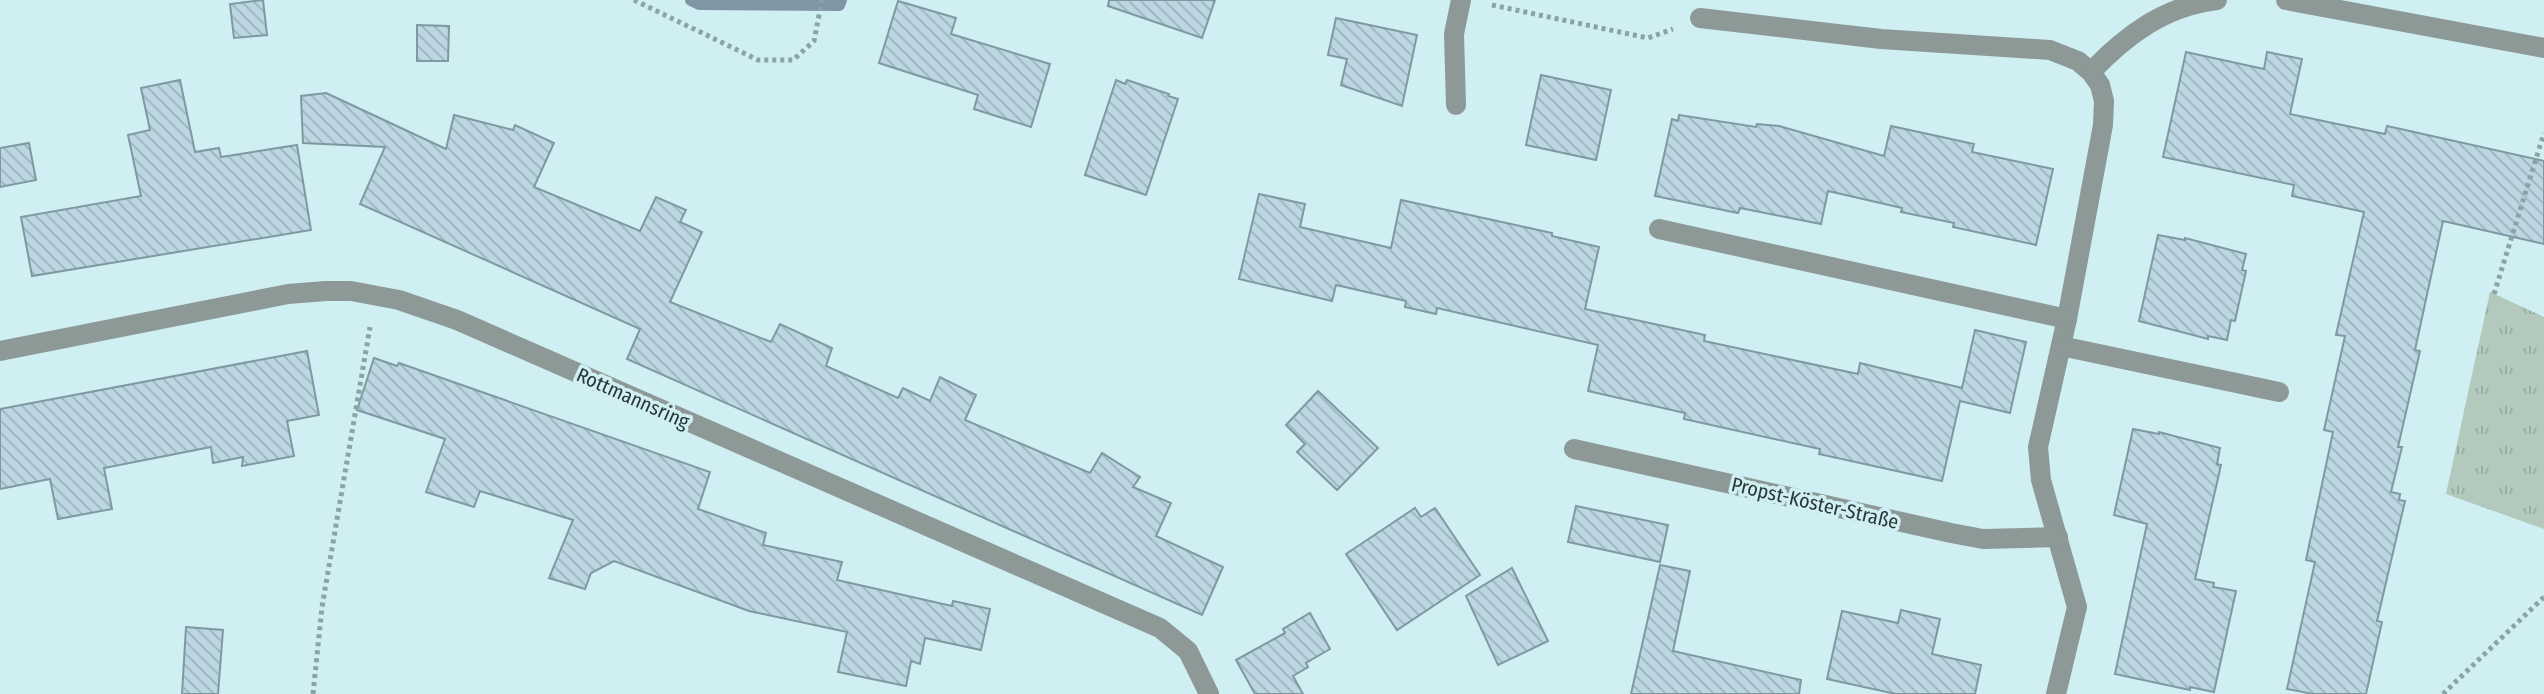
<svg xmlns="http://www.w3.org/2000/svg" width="2544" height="694" viewBox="0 0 2544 694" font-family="'Fira Sans Condensed',sans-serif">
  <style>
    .park { fill: url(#park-tufts) }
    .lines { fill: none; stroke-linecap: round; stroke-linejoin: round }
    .stream { stroke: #8096a5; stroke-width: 12 }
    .building { fill: url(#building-back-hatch); stroke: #7f99a3; stroke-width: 2 }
    .path { stroke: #8ba3a5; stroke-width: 5; stroke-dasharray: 4 4; stroke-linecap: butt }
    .minor { stroke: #8c9996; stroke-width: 20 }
    .labels { text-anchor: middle; stroke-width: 7; stroke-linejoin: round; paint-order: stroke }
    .street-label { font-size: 20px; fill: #293637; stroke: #cfeff2 }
  </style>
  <defs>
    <pattern id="park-tufts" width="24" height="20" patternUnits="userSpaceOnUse" patternTransform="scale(2)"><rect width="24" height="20" fill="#b3c9be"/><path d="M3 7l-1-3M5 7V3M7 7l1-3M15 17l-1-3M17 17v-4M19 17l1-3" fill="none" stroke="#9aada4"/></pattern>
    <pattern id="building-back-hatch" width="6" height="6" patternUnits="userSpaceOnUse" patternTransform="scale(2)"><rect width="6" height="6" fill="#bcd7e2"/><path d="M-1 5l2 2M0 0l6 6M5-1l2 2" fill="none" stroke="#a2b9c2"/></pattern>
  </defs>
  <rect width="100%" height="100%" fill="#cfeff2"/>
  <!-- park -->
  <polygon class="park" points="2490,292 2544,317 2544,529 2446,494"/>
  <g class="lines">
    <!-- stream -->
    <polyline class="stream" points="691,0 699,4 839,5 841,0"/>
  </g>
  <!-- building -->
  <g class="building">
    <polygon points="263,0 267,35 234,38 230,4"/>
    <polygon points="1109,0 1215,0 1202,38 1108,6"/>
    <polygon points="898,1 956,18 951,34 1050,64 1031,127 974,109 978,95 879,63"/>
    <polygon points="1336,18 1417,35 1402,106 1341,85 1347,59 1328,55"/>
    <polygon points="417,25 449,26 448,61 417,61"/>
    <polygon points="2186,52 2264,69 2267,52 2302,59 2290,114 2385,134 2387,126 2544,161 2544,244 2443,221 2415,350 2420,351 2398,447 2402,447 2391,492 2400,494 2399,500 2405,501 2377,621 2382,622 2366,694 2313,694 2287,689 2315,562 2306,560 2333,432 2324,430 2345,336 2336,335 2364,212 2292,196 2294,185 2163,157"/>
    <polygon points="1541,75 1611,90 1596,160 1526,145"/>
    <polygon points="180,80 195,152 219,148 221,157 297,145 311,230 32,276 21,217 141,196 128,135 150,130 141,88"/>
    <polygon points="1116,80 1125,84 1127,80 1169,94 1168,96 1178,99 1146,195 1085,175"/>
    <polygon points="326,93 446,149 454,115 513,130 515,125 554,143 534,187 640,231 656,197 686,210 680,222 702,232 670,302 771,342 780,324 832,348 826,366 898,398 903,388 930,401 940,377 976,395 965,420 1090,473 1102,453 1140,477 1133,487 1171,503 1156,536 1223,567 1202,615 627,359 640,329 360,204 385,147 303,143 301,96"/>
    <polygon points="1679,115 1756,127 1757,124 1779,126 1884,156 1891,126 1974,144 1972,152 2053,169 2036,245 1953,227 1954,223 1901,212 1902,208 1828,191 1821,224 1740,208 1738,213 1655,196 1672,119 1678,121"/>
    <polygon points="29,143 36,180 0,187 0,148"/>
    <polygon points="1259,194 1305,204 1300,227 1391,248 1401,200 1552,233 1552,236 1599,247 1585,309 1705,335 1704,341 1858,374 1860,363 1962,388 1975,330 2026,342 2010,413 1960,401 1942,481 1819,454 1820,449 1684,419 1685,413 1588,391 1598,345 1437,308 1436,314 1405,307 1406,301 1336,285 1332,301 1239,279"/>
    <polygon points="2158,235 2185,240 2185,238 2246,254 2242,270 2246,271 2235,321 2231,320 2227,340 2208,336 2208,339 2139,321"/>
    <polygon points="307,351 319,415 287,421 294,456 242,466 243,457 213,463 211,447 104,468 112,509 58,519 50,479 0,489 0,409"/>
    <polygon points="374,358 397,366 399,363 710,472 698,509 766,533 763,545 842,562 837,580 952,606 953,601 990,609 981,650 925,638 920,664 911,661 906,686 838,672 847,632 749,611 614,561 591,573 585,589 549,578 573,520 480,491 474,507 426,492 445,439 357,410"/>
    <polygon points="1318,391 1378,448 1337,490 1297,452 1305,444 1286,425"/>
    <polygon points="2133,429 2159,434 2159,432 2220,448 2217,464 2221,465 2195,579 2214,583 2213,587 2236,591 2214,692 2190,687 2190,690 2115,674 2147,524 2114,515"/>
    <polygon points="1576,506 1668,525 1660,562 1568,542"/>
    <polygon points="1415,508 1421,517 1435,508 1480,575 1397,630 1346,554"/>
    <polygon points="1660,565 1690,571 1673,651 1801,680 1799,694 1631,694"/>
    <polygon points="1512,568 1548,641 1498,665 1466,596"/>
    <polygon points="1901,610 1940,619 1932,654 1981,665 1975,694 1896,694 1827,679 1842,611 1898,623"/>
    <polygon points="1310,613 1330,649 1306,663 1308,667 1293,676 1303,694 1255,694 1236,660 1285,633 1283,629"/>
    <polygon points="186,627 223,630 218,694 182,694"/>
  </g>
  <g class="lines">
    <!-- path -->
    <g class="path">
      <polyline points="634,0 758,60 793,60 814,41 822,0"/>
      <polyline points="1492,5 1648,38 1673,29"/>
      <polyline points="2494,294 2544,133"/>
      <polyline points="313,694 322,607 370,327"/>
      <polyline points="2443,694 2544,597"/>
    </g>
    <!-- minor -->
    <g class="minor">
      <polyline points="2286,0 2544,48"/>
      <polyline points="1700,18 1881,39 2050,50 2078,61 2091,72 2100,85 2104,101 2103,125 2067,319 2038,447 2041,480 2077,607 2056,694"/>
      <path d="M2091,72C2126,35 2165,6 2217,0"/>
      <polyline points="1456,105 1454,34 1461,0"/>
      <polyline points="1659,229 2067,319"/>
      <polyline points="2061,346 2279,392"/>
      <polyline points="0,351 288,294 326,291 351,291 399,300 457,320 1160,628 1188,651 1209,694"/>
      <polyline points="1574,449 1951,533 1983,539 2058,537"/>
    </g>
  </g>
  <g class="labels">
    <!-- street labels -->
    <g class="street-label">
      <text transform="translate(633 398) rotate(24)" y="7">Rottmannsring</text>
      <text transform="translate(1815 503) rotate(13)" y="7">Propst-Köster-Straße</text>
    </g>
  </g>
</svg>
